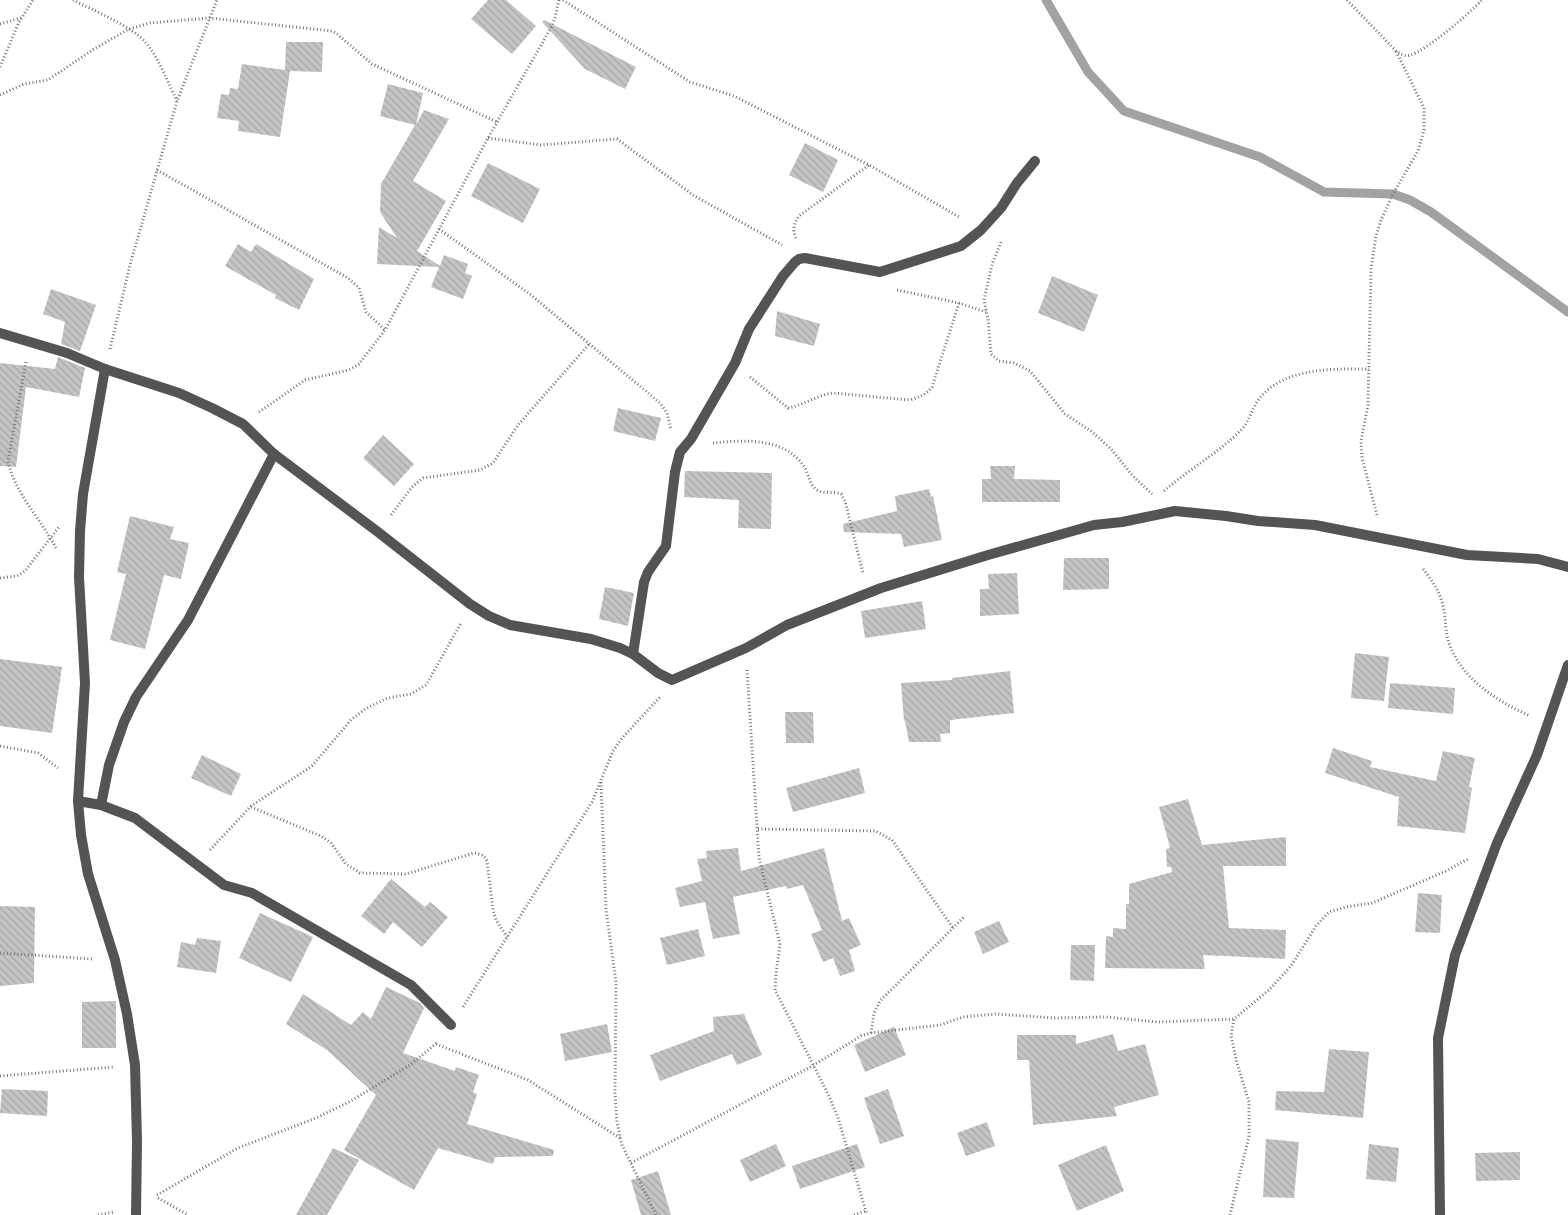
<svg xmlns="http://www.w3.org/2000/svg" width="1568" height="1215" viewBox="0 0 1568 1215" font-family="'Nunito Sans',sans-serif">
  <style>
    .lines { fill: none; stroke-linecap: round; stroke-linejoin: round }
    .stream { stroke: #a2a2a2; stroke-width: 9 }
    .building { fill: url(#building-back-hatch) }
    .path { stroke: #767676; stroke-width: 3; stroke-dasharray: 1 2.5; stroke-linecap: butt }
    .minor { stroke: #545454; stroke-width: 10 }
  </style>
  <defs>
    <pattern id="building-back-hatch" width="6" height="6" patternUnits="userSpaceOnUse" patternTransform="scale(1.25)"><rect width="6" height="6" fill="#c4c4c4"/><path d="M-1 5l2 2M0 0l6 6M5-1l2 2" fill="none" stroke="#a7a7a7"/></pattern>
  </defs>
  <rect width="100%" height="100%" fill="#fff"/>
  <g class="lines">
    <!-- stream -->
    <polyline class="stream" points="1046,0 1088,72 1124,111 1260,157 1324,192 1393,194 1410,200 1431,212 1568,312"/>
  </g>
  <!-- building -->
  <g class="building">
    <polygon points="488,0 506,0 536,26 512,54 471,19"/>
    <polygon points="544,20 636,67 625,89 585,69 542,22"/>
    <polygon points="286,42 323,42 322,72 290,71 280,137 238,131 239,121 217,118 221,94 229,95 230,88 238,89 242,64 285,70"/>
    <polygon points="388,84 423,93 416,125 424,110 449,119 413,181 446,201 417,251 440,266 444,255 468,264 465,273 472,276 463,299 431,287 439,267 377,264 379,227 397,238 380,212 381,184 415,125 380,116"/>
    <polygon points="805,143 838,160 823,192 789,175"/>
    <polygon points="488,163 540,189 523,223 471,196"/>
    <polygon points="238,244 251,252 256,244 314,279 299,310 275,298 276,295 225,266"/>
    <polygon points="1052,276 1098,295 1084,332 1038,313"/>
    <polygon points="51,289 96,305 80,351 61,344 65,322 43,314"/>
    <polygon points="777,311 820,324 814,346 775,336"/>
    <polygon points="58,357 85,368 79,397 26,387 16,467 0,466 0,363 55,369"/>
    <polygon points="618,408 661,418 655,441 613,431"/>
    <polygon points="383,435 414,464 394,486 363,458"/>
    <polygon points="990,466 1015,466 1014,479 1060,480 1060,502 982,502 982,479 991,479"/>
    <polygon points="685,471 772,473 771,529 738,528 739,500 684,497"/>
    <polygon points="929,489 931,497 933,496 942,540 904,547 901,534 844,532 843,524 897,511 895,496"/>
    <polygon points="130,516 174,527 170,539 189,543 181,579 164,575 145,649 110,640 126,574 117,572"/>
    <polygon points="1064,558 1109,558 1109,589 1063,590"/>
    <polygon points="1017,573 1019,614 980,616 980,589 989,589 988,574"/>
    <polygon points="605,587 634,593 628,626 599,619"/>
    <polygon points="922,601 926,629 865,638 861,611"/>
    <polygon points="1355,653 1389,657 1384,701 1351,698"/>
    <polygon points="0,659 62,667 52,733 0,726"/>
    <polygon points="1010,671 1014,713 950,720 950,733 940,734 941,742 909,742 905,721 904,721 901,683 952,680 952,678"/>
    <polygon points="1390,683 1455,688 1453,714 1388,708"/>
    <polygon points="785,712 813,712 814,743 786,743"/>
    <polygon points="1333,748 1372,761 1370,767 1436,781 1443,751 1475,758 1469,787 1472,788 1465,833 1397,826 1399,797 1325,773"/>
    <polygon points="202,755 241,774 231,796 191,778"/>
    <polygon points="859,768 865,793 793,812 786,788"/>
    <polygon points="1188,799 1202,845 1286,837 1286,866 1223,866 1229,928 1286,930 1285,959 1203,955 1205,969 1105,968 1106,936 1113,937 1113,928 1126,929 1126,904 1129,904 1129,884 1172,872 1171,867 1167,867 1166,849 1170,848 1169,844 1159,807"/>
    <polygon points="738,848 741,871 824,848 842,921 849,918 861,945 849,950 855,971 840,976 833,958 823,962 811,934 822,930 803,885 787,889 786,886 733,897 740,934 713,939 705,902 680,907 675,888 702,881 697,859 707,858 706,851"/>
    <polygon points="391,879 425,907 430,902 448,917 422,947 393,922 384,934 361,916"/>
    <polygon points="1418,893 1442,895 1440,933 1415,932"/>
    <polygon points="0,906 35,907 34,983 0,986"/>
    <polygon points="260,913 313,937 291,982 239,958"/>
    <polygon points="999,921 1009,942 983,954 974,932"/>
    <polygon points="698,929 705,956 667,965 660,938"/>
    <polygon points="197,938 221,941 216,973 177,967 181,942 195,945"/>
    <polygon points="1071,945 1095,945 1094,981 1070,980"/>
    <polygon points="386,987 420,1003 424,1008 403,1053 455,1071 456,1067 479,1075 473,1092 477,1094 467,1124 554,1150 553,1156 495,1157 493,1164 438,1148 414,1190 344,1150 376,1095 327,1050 286,1024 303,994 351,1025 363,1012 371,1019"/>
    <polygon points="116,1001 116,1048 82,1048 82,1002"/>
    <polygon points="744,1014 762,1055 737,1065 732,1054 660,1081 650,1055 714,1031 713,1017"/>
    <polygon points="607,1024 612,1052 565,1061 560,1034"/>
    <polygon points="894,1027 906,1055 865,1072 854,1045"/>
    <polygon points="1113,1034 1118,1051 1145,1044 1159,1095 1114,1107 1117,1116 1033,1125 1029,1060 1017,1060 1017,1035 1076,1035 1076,1044"/>
    <polygon points="1329,1049 1369,1052 1363,1118 1275,1110 1276,1091 1324,1092"/>
    <polygon points="2,1089 48,1091 47,1116 0,1113"/>
    <polygon points="888,1089 904,1136 880,1144 864,1098"/>
    <polygon points="987,1122 995,1146 966,1156 957,1133"/>
    <polygon points="1266,1139 1299,1142 1294,1198 1263,1197"/>
    <polygon points="776,1144 786,1166 750,1182 740,1160"/>
    <polygon points="857,1144 865,1167 800,1189 792,1166"/>
    <polygon points="1369,1144 1399,1148 1396,1182 1366,1179"/>
    <polygon points="1106,1145 1124,1191 1077,1211 1058,1165"/>
    <polygon points="333,1148 359,1160 327,1215 296,1215"/>
    <polygon points="1520,1152 1520,1180 1476,1181 1475,1153"/>
    <polygon points="658,1171 671,1215 641,1215 631,1180"/>
  </g>
  <g class="lines">
    <!-- path -->
    <g class="path">
      <path d="M73,0C94,11 132,26 146,43C159,58 168,83 177,101"/>
      <polyline points="563,0 690,82 734,96 869,165 961,218"/>
      <path d="M1347,0L1396,51C1401,54 1405,57 1410,55C1426,51 1470,13 1482,0"/>
      <polyline points="0,24 21,18"/>
      <polyline points="0,67 19,22 33,0"/>
      <polyline points="0,95 24,84 48,80 94,49 129,29 150,23 209,18 332,31 336,33 372,64 497,122"/>
      <polyline points="488,138 541,145 617,139 693,195 782,245"/>
      <polyline points="157,170 348,278 359,288 366,312 385,330"/>
      <polyline points="439,229 531,295 660,403 667,413 671,430"/>
      <path d="M796,238C792,230 794,223 799,216L869,165"/>
      <polyline points="1001,242 992,264 984,300 988,319 991,354 999,361 1014,363 1030,371 1065,414 1091,431 1111,449 1133,476 1152,494"/>
      <polyline points="897,290 959,303 986,312"/>
      <polyline points="110,349 130,265 177,101 217,0"/>
      <path d="M26,362L8,461C15,494 42,520 57,550"/>
      <path d="M750,377L788,408C804,405 817,395 833,393L910,400C919,397 926,395 932,387L959,303"/>
      <polyline points="259,412 305,380 349,370 359,364 385,330 488,138 552,26 555,18 559,0"/>
      <path d="M713,443C745,440 786,437 805,468C809,475 810,487 819,491C825,494 834,491 841,494L845,501L863,573"/>
      <path d="M1164,491C1189,469 1219,453 1242,429C1250,420 1252,408 1259,399C1284,367 1333,369 1369,369"/>
      <polyline points="391,515 412,487 423,478 480,470 493,463 518,425 590,343"/>
      <polyline points="1377,515 1362,458 1361,441 1368,405 1371,269 1376,236 1381,220 1393,194 1418,151 1424,130 1424,108 1396,51"/>
      <path d="M1423,569C1432,580 1440,592 1443,606C1446,617 1445,629 1448,640C1460,678 1495,700 1530,716"/>
      <polyline points="0,578 17,576 25,571 59,527"/>
      <polyline points="747,670 759,858 780,944 776,974 775,990 829,1096 838,1118 867,1215"/>
      <polyline points="0,746 38,753 58,768"/>
      <polyline points="601,782 606,909 616,982 615,1094 617,1122 622,1145 656,1215"/>
      <path d="M251,807L321,836L331,843L346,864L360,873L406,874L474,853C481,854 484,855 487,861L493,910L496,920L507,937"/>
      <polyline points="758,829 876,831 892,840 953,928"/>
      <polyline points="210,850 251,806 312,766 351,720 365,709 388,698 411,694 426,685 461,623"/>
      <polyline points="0,953 92,959"/>
      <polyline points="463,1007 592,802 613,751 623,737 660,697"/>
      <polyline points="871,1033 874,1013 880,1001 965,916"/>
      <polyline points="436,1044 528,1080 620,1138"/>
      <polyline points="0,1076 114,1067"/>
      <polyline points="631,1163 814,1065 861,1036 871,1033 940,1025 963,1017 996,1014 1054,1018 1106,1017 1158,1022 1234,1019"/>
      <polyline points="157,1195 238,1148 316,1118 351,1101 410,1065 438,1042"/>
      <polyline points="158,1198 188,1215"/>
      <polyline points="98,1215 114,1212"/>
      <polyline points="854,1215 865,1211"/>
      <polyline points="1230,1215 1249,1136 1249,1102 1237,1063 1231,1036 1234,1019 1269,990 1291,966 1316,926 1329,912 1346,907 1372,903 1446,871 1468,859"/>
    </g>
    <!-- minor -->
    <g class="minor">
      <polyline points="0,333 67,353 105,369 179,393 212,408 243,424 274,454 378,532 470,604 489,616 510,625 591,639 620,648 633,654 658,673 672,680 746,648 787,625 881,588 988,555 1094,525 1122,522 1175,511 1226,516 1258,521 1315,525 1467,555 1538,559 1568,567"/>
      <polyline points="105,369 83,494 80,531 79,577 85,683 78,801 81,835 88,874 115,960 127,1014 135,1065 137,1141 136,1215"/>
      <polyline points="633,654 644,582 648,572 666,546 675,472 680,452 691,439 735,363 749,329 783,276 795,262 799,259 805,258 880,272 961,246 981,230 1001,208 1017,183 1035,161"/>
      <polyline points="78,801 101,805 135,818 224,885 252,893 411,985 451,1025"/>
      <polyline points="101,805 109,765 124,722 136,697 188,620 274,454"/>
      <polyline points="1440,1215 1438,1038 1455,955 1497,843 1537,755 1568,665"/>
    </g>
  </g>
</svg>
